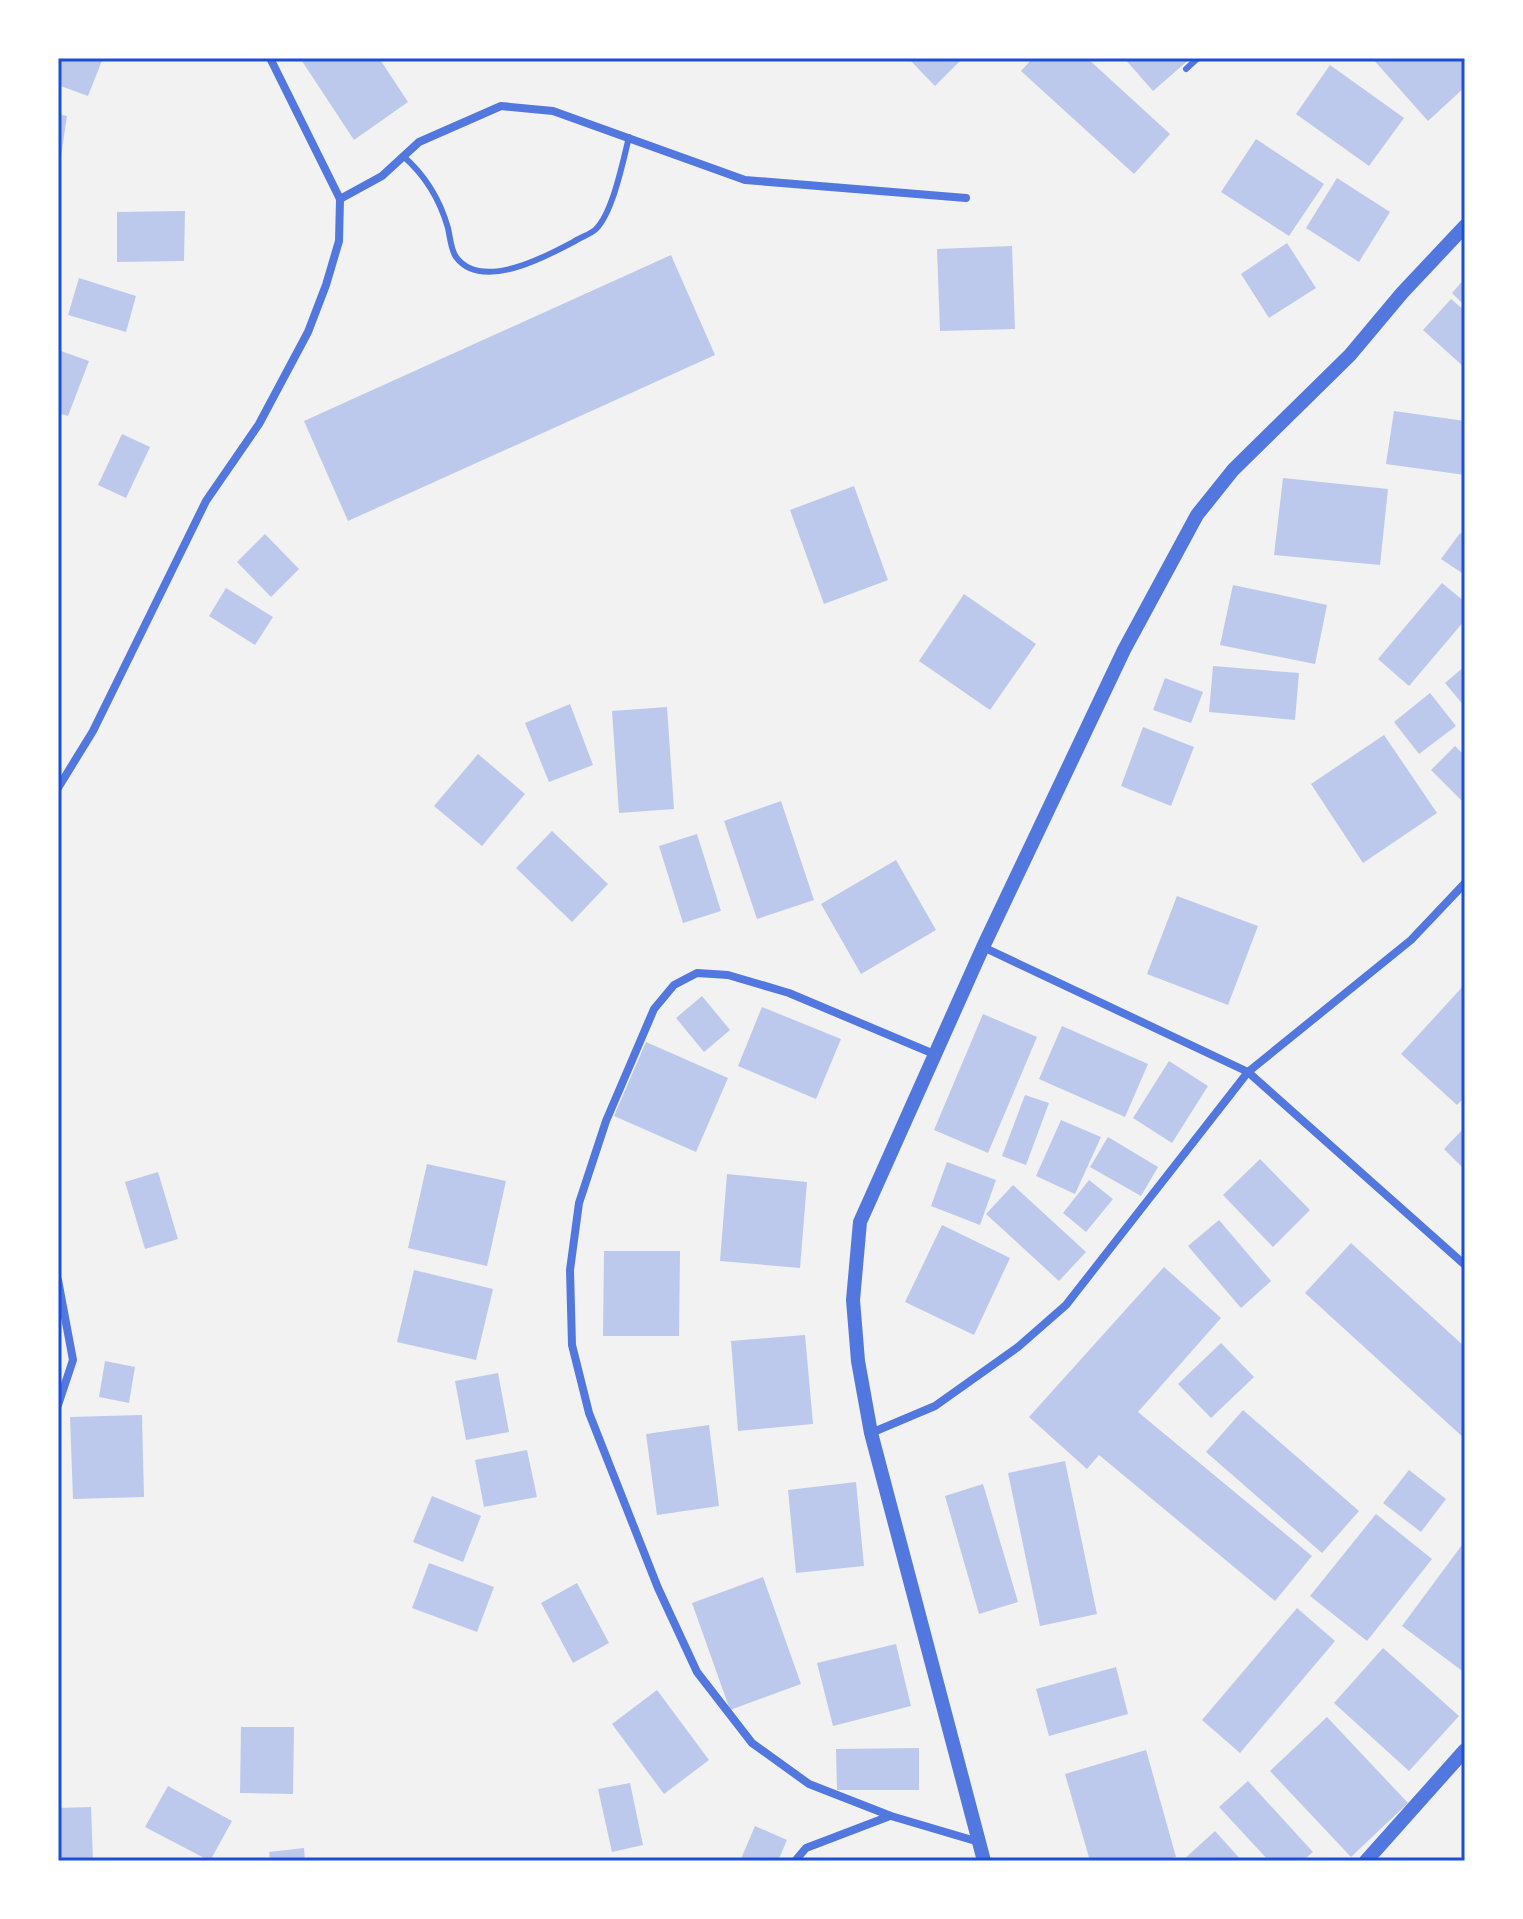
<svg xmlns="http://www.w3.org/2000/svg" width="1523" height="1919" viewBox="0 0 1523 1919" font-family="Ubuntu,sans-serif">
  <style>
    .building { fill: #bdc9ec }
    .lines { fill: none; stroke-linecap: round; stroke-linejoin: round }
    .service { stroke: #5277de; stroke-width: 6 }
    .minor { stroke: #5277de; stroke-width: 8 }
    .tertiary { stroke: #5277de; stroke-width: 14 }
    .neatline { fill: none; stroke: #1d4ed8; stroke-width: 3 }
  </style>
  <rect width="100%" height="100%" fill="#f2f2f2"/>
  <!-- building -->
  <g class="building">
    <polygon points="58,58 103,58 88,96 58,85"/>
    <polygon points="300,58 379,58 408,102 354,140"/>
    <polygon points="908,58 963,58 935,86"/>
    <polygon points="1033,58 1087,58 1170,134 1134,174 1021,71"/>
    <polygon points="1124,58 1191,58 1153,91"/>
    <polygon points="1372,58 1465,58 1465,87 1428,121"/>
    <polygon points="1330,65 1404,118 1369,166 1296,114"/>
    <polygon points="58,114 67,116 60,163 58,163"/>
    <polygon points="1256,139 1324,184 1289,236 1221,192"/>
    <polygon points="1337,178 1390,212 1359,262 1306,228"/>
    <polygon points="185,211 184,261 117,262 117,212"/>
    <polygon points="1287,243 1316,288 1269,318 1241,274"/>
    <polygon points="1012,246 1015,329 940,331 937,249"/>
    <polygon points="671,255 715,355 348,521 304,421"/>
    <polygon points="79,278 136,296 126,332 68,315"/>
    <polygon points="1465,278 1465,306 1452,293"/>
    <polygon points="1451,299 1465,311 1465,368 1423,330"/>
    <polygon points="58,350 89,361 68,416 58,413"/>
    <polygon points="1394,411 1465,421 1465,475 1386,464"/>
    <polygon points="122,434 150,447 126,498 98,485"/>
    <polygon points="1283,478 1388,489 1380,565 1274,555"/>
    <polygon points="854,486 888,580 824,604 790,510"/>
    <polygon points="1460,533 1465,536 1465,575 1441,559"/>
    <polygon points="265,534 299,569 271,597 237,562"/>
    <polygon points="1442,583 1465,602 1465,620 1409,686 1378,659"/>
    <polygon points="1233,585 1327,605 1315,664 1220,645"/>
    <polygon points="226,588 273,617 255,645 209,616"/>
    <polygon points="964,594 1036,644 990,710 919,661"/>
    <polygon points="1213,666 1299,673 1295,720 1209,712"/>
    <polygon points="1465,666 1465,707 1445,683"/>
    <polygon points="1165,678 1203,692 1191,723 1153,710"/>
    <polygon points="1430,693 1456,726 1419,754 1394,722"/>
    <polygon points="570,704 593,765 549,782 525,723"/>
    <polygon points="667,707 674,809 619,813 612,711"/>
    <polygon points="1143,727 1194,747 1171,806 1121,786"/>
    <polygon points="1384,735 1437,813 1363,863 1311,784"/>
    <polygon points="1455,746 1465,756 1465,804 1431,770"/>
    <polygon points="478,754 525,794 482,846 434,806"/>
    <polygon points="781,801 814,900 757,919 724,821"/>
    <polygon points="552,831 608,884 572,922 516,868"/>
    <polygon points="697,834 721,911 683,923 659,846"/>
    <polygon points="896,860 936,930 861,974 821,904"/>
    <polygon points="1177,896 1258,926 1228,1005 1147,974"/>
    <polygon points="1465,984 1465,1097 1457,1105 1401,1054"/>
    <polygon points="702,996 730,1030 704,1052 676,1018"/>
    <polygon points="762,1007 841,1039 816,1099 738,1066"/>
    <polygon points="983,1014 1037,1037 988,1153 934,1130"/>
    <polygon points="1062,1026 1148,1064 1125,1117 1039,1079"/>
    <polygon points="646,1042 728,1078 696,1152 614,1116"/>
    <polygon points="1169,1061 1208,1086 1172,1143 1133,1118"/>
    <polygon points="1025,1095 1049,1103 1026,1165 1002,1156"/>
    <polygon points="1061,1120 1101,1137 1075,1194 1036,1176"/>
    <polygon points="1465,1127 1465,1170 1444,1149"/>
    <polygon points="1108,1137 1158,1167 1141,1196 1090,1167"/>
    <polygon points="1260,1159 1310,1210 1273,1247 1223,1195"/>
    <polygon points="947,1162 996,1180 980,1225 931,1206"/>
    <polygon points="427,1164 506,1181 487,1266 408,1248"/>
    <polygon points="158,1172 178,1239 145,1249 125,1182"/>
    <polygon points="727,1174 807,1182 800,1268 720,1261"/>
    <polygon points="1089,1180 1113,1199 1086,1232 1063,1213"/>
    <polygon points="1013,1185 1086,1252 1059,1281 986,1214"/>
    <polygon points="1219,1220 1271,1281 1241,1308 1188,1246"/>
    <polygon points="942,1225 1010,1258 974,1335 905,1302"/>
    <polygon points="1351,1243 1465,1347 1465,1439 1305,1293"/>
    <polygon points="604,1251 680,1251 679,1336 603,1336"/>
    <polygon points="1164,1267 1221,1318 1138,1412 1312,1556 1275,1601 1099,1455 1087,1469 1029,1417"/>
    <polygon points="414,1270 493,1289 476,1360 397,1342"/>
    <polygon points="805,1335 813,1424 738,1431 731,1341"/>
    <polygon points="1221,1343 1254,1377 1211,1418 1178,1384"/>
    <polygon points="105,1361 135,1367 129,1403 99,1397"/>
    <polygon points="498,1373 509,1432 466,1440 455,1381"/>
    <polygon points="1243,1410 1359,1511 1322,1553 1206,1452"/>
    <polygon points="142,1415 144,1497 73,1499 70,1417"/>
    <polygon points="709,1425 719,1506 657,1515 646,1434"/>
    <polygon points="527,1450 537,1497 484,1507 475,1460"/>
    <polygon points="1065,1461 1097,1614 1040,1626 1008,1473"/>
    <polygon points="1409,1470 1446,1499 1421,1532 1383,1503"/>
    <polygon points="856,1482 864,1566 796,1573 788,1490"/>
    <polygon points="983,1484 1018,1602 979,1614 945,1496"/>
    <polygon points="432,1496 481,1516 463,1562 413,1542"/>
    <polygon points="1376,1514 1432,1559 1367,1641 1310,1596"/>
    <polygon points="1462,1545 1465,1547 1465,1673 1402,1626"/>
    <polygon points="429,1563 494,1587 477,1632 412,1608"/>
    <polygon points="763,1577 801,1684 730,1710 692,1603"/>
    <polygon points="577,1583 609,1643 573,1663 541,1603"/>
    <polygon points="1297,1608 1335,1641 1240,1753 1202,1720"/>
    <polygon points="896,1644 911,1706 833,1726 817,1663"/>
    <polygon points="1383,1648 1459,1716 1409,1771 1334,1703"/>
    <polygon points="1116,1667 1128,1714 1049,1736 1036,1689"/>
    <polygon points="657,1690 709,1760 664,1794 612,1724"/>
    <polygon points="1327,1717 1408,1803 1351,1857 1270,1771"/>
    <polygon points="241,1727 294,1727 293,1794 240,1793"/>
    <polygon points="919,1748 919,1790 837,1790 836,1749"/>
    <polygon points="1146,1750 1176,1857 1164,1861 1090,1861 1065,1774"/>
    <polygon points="1248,1781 1313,1852 1302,1861 1269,1861 1219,1807"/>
    <polygon points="630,1783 643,1845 612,1852 598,1789"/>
    <polygon points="168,1786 232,1821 210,1861 145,1827"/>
    <polygon points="91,1807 93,1861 58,1861 58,1808"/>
    <polygon points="755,1826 787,1840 778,1861 740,1861"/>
    <polygon points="1215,1831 1242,1861 1182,1861"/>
    <polygon points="304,1848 305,1861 270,1861 269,1852"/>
  </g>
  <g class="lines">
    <!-- service -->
    <g class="service">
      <polyline points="1186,69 1198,58"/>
      <path d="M403,156C425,175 440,200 448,228C450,237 451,250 456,257C482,292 547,256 575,241C581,237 591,234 596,229C613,212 623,161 629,137"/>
    </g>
    <!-- minor -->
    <g class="minor">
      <polyline points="340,199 382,176 419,142 501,106 553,111 745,180 966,198"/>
      <polyline points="58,788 93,731 206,501 259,424 308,332 326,285 339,241 340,199 270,58"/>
      <polyline points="983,947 1248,1072 1465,1265"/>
      <polyline points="934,1054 789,993 728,975 697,973 674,985 654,1009 606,1121 579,1203 570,1270 572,1345 589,1413 658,1588 697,1672 752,1743 809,1784 891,1816 979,1842"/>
      <polyline points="58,1280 73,1360 58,1405"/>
      <polyline points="871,1433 935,1406 1018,1347 1066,1305 1248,1072 1411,940 1465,883"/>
      <polyline points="795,1861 806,1848 890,1816"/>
    </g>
    <!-- tertiary -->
    <g class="tertiary">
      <polyline points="984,1861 871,1433 858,1361 853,1300 860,1222 983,947 1124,650 1197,515 1233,470 1350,355 1402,293 1465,226"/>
      <polyline points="1366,1861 1465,1750"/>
    </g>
  </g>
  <!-- border -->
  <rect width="1523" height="1919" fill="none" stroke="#ffffff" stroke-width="120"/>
  <rect x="60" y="60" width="1403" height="1799" class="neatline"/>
</svg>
